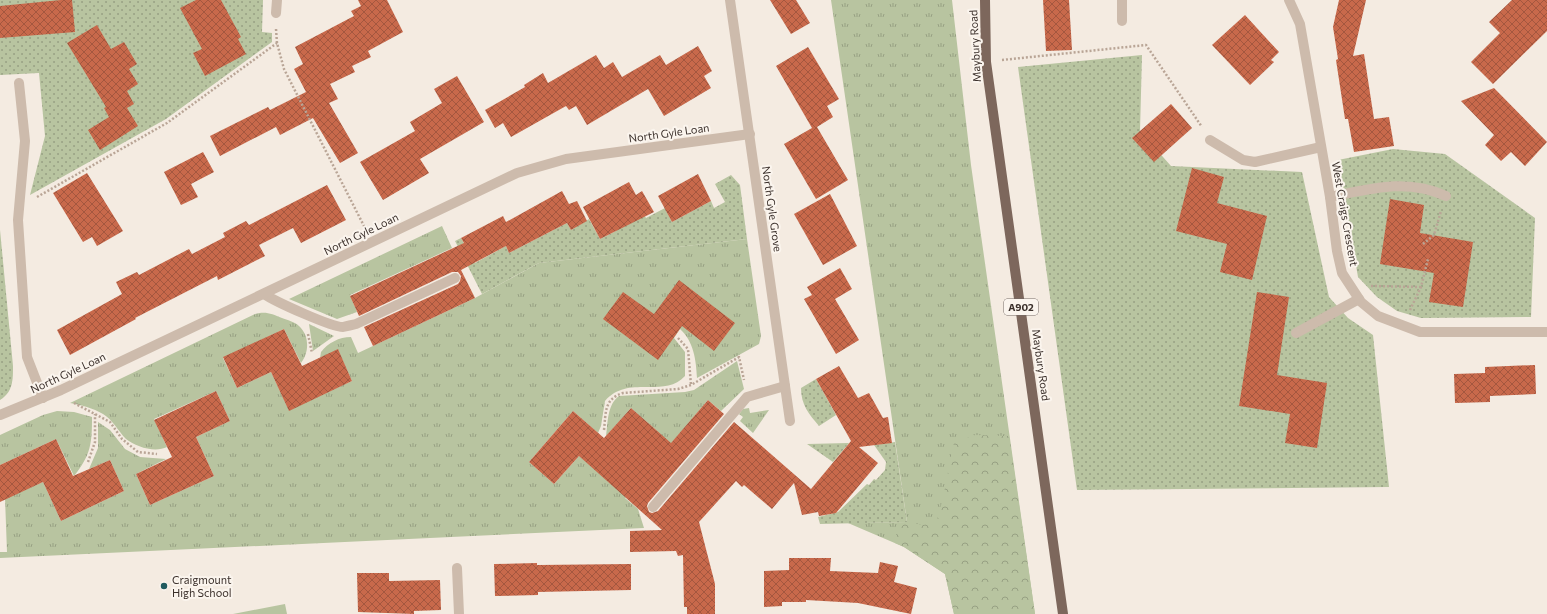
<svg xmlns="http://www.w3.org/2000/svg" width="1547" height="614" viewBox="0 0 1547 614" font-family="Commissioner,sans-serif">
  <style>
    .grass { fill: url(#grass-tufts) }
    .forest { fill: url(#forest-crowns) }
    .garden { fill: url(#garden-dots) }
    .pitch { fill: #b8c4a0 }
    .building { fill: url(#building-cross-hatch) }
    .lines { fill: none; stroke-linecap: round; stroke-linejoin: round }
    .path { stroke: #b9a596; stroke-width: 2.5; stroke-dasharray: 2 2; stroke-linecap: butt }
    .lane { stroke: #cdbbac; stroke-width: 10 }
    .street { stroke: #cdbbac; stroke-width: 10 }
    .primary { stroke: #7d675c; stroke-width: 10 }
    .poi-dot { fill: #1f5a5e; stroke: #fbf5ee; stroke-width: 1.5 }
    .labels { text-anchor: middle; stroke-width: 4; stroke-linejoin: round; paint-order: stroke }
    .shield { fill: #fbf5ee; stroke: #756b66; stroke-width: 1 }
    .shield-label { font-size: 10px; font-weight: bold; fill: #3b302b }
    .street-label { font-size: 11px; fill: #3b302b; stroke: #fbf5ee }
    .poi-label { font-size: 11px; fill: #3b302b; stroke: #fbf5ee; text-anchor: start }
  </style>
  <defs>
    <pattern id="grass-tufts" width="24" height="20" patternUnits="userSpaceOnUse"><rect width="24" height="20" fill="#b8c4a0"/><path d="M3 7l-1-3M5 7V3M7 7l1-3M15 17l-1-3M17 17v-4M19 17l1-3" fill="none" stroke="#97a083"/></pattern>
    <pattern id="forest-crowns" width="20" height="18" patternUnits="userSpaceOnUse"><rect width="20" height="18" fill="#b8c4a0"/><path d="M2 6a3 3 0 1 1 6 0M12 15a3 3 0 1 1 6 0" fill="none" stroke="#97a083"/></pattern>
    <pattern id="garden-dots" width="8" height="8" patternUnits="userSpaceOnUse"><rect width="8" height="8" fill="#b8c4a0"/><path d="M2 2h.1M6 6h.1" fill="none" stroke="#97a083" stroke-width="1.8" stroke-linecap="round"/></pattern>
    <pattern id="building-cross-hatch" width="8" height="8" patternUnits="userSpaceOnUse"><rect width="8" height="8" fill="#c8694b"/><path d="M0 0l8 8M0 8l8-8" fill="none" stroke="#a4573f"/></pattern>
  </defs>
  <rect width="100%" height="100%" fill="#f4ebe1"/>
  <!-- grass -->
  <g class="grass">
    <polygon points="831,0 952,0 971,165 1035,614 954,614 945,574 904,547 848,523 907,522"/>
    <polygon points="442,226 452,248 350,295 357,312 337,319 289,299"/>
    <path d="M747,239L761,336L759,344L697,378C696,360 694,342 680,329L674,338L685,352V376C664,399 628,374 605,401L601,426L598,433L573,411L529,462L554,484L579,456L657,431L631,408L606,436C608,422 607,405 619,396L685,392L694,390L737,361L744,389L721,411L708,400L625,498L638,509L644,528L0,558V552H7L5,498L43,482L61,521L124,491L110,460L89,469L98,448V422L110,430L125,449L140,457L166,459L136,474L150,505L214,476L196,437L230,421L216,391L154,419L167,447C155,453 136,447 126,439C118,431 113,420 103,414C93,408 81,405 70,403L255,314C266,311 272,314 282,318C287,320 295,322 299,326C310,336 309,353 301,363L284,329L223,358L237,388L271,372L289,410L352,381L338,350L320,358L321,352C328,343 339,337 351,337L358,353L475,298L539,263Z"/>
    <polygon points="309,324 334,336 313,351"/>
    <polygon points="749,408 750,413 769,410 753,433 740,421 743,417 739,414 743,409"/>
    <path d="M57,411L74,412L92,417C92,443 91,455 74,476L56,439L0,465V435L43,415Z"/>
  </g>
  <!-- forest -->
  <path class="forest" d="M975,435L1009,436L1035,614H954L945,574L904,547L895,543L897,530L907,522L923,525L937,520C945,495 948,468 954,443Z"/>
  <!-- garden -->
  <g class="garden">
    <polygon points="0,0 263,0 262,32 272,33 272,42 166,119 30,195 45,136 39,73 0,75"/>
    <polygon points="1142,55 1140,131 1171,166 1302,172 1329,297 1348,318 1373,335 1389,487 1077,490 1018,67"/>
    <polygon points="1393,149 1445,154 1535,218 1531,317 1421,318 1397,311 1377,297 1358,277 1338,160"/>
    <polygon points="731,175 740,185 747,239 539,263 482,294 455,241 461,238 475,263 506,246 509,253 567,223 571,230 589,219 600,239 616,231 613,225 641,210 646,218 665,208 672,222 711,201 714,208 725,202 715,184"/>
    <path d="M0,230L13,366C13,380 13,392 0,400Z"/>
    <path d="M816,379L836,415L819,426C809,414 801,405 801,388Z"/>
    <polygon points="895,442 907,522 820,524 818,517 838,512 867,484 869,485 874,479 876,480 885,470 886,462 874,445"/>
    <polygon points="849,443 833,462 807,444"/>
  </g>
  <!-- pitch -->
  <polygon class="pitch" points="285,604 287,614 233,614"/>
  <!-- building -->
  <g class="building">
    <polygon points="61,0 72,0 75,32 0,38 0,6"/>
    <polygon points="196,0 221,0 241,37 238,39 246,54 205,76 193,53 202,49 180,8"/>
    <polygon points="358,0 387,0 403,32 368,51 371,57 352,66 355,72 330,84 338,99 329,103 358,153 340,163 313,118 280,135 276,127 220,156 210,136 268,107 270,110 306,92 294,69 303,64 295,47 354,16 351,11 361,6"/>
    <polygon points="770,0 796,0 810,23 791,34"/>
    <polygon points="1043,0 1069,0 1072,50 1046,51"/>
    <polygon points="1339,0 1366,0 1353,56 1364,54 1374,119 1389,117 1394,146 1354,152 1348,119 1345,119 1336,60 1338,59 1333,27"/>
    <polygon points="1512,0 1547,0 1547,31 1493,84 1471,62 1500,33 1489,22"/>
    <polygon points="1245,15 1279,52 1271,60 1274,62 1250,85 1212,45"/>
    <polygon points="97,25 111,49 124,42 137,64 129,69 138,84 127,91 134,104 127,108 138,126 100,150 88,130 109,117 104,108 106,107 67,43"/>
    <polygon points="698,46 712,71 704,76 711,88 664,116 648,89 587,125 576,106 569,110 566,106 511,137 503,123 495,128 485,110 525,87 524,85 543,73 548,83 596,55 604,68 613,62 622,77 660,55 666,65"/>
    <polygon points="808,47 839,99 827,106 833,117 817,127 848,180 816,199 784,144 812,128 776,66"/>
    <polygon points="457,76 484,122 420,159 429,173 383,200 360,162 415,131 410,122 442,103 434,89"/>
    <polygon points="1494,88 1547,142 1525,166 1511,152 1501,161 1485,145 1494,135 1461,101"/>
    <polygon points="1171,104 1192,128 1154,162 1132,138"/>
    <polygon points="203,152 214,172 191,184 198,197 181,205 164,172"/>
    <polygon points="1192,168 1224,177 1217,203 1267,216 1252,280 1220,272 1227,244 1176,231"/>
    <polygon points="87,173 123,231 97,246 92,237 83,242 53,193"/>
    <polygon points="698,174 711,201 672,222 658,196"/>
    <polygon points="629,182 636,195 642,191 654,212 600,239 583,207"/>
    <polygon points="327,185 346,220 301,243 293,228 259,245 265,256 218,280 217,276 135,318 136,319 70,355 57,330 122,294 116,282 137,272 139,275 189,249 192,254 225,237 223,233 246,221 249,225"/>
    <polygon points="562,191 569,204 577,201 587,221 571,230 567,223 509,253 506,246 461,270 475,298 373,346 364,327 458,284 460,281 461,276 458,272 452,272 359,316 350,296 464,243 461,238 503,216 506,222"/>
    <polygon points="830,194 857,246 823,265 794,214"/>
    <polygon points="1390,199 1424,205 1420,233 1473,242 1463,307 1429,302 1434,273 1380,264"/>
    <polygon points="840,268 852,289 835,299 859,340 836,354 804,299 812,295 807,287"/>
    <polygon points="679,280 735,323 714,351 682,326 658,360 603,319 623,292 654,314"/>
    <polygon points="1257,292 1289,297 1277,375 1327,383 1317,448 1285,443 1290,414 1239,406"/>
    <polygon points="284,329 302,366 338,349 352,381 289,411 271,372 237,388 223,357"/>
    <polygon points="1535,365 1536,394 1490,396 1490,402 1455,403 1454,374 1485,373 1485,367"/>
    <polygon points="839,366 858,398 869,393 883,418 888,417 892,443 859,447 878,463 836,513 819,516 818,512 802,515 794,483 772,509 744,485 742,487 736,481 699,522 715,584 715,614 687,614 687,607 684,607 683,555 678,556 676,551 630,552 630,531 662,530 579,456 554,484 529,462 573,411 604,438 631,408 671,443 708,400 724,414 648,503 647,506 649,512 652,513 658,511 734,422 811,489 851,441 816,379"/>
    <polygon points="216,391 230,421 196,437 214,476 150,505 136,474 172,457 154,420"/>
    <polygon points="56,439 73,476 110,460 124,491 61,521 43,482 0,502 0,465"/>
    <polygon points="789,558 831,558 830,571 878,573 880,562 898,566 894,582 917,588 911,614 858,603 806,600 806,602 782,602 782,606 764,607 764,571 789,570"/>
    <polygon points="537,563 537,565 631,564 631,590 538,592 538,595 495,596 494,564"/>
    <polygon points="357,573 389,573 389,581 440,580 441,610 414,611 414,614 358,612"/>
  </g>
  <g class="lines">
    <!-- path -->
    <g class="path">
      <polyline points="276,29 277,43 284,69 365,228"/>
      <polyline points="1002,60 1146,45 1202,127"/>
      <polyline points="37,197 167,123 277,43"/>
      <polyline points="1423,244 1434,235 1441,211"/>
      <polyline points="1371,286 1421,287"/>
      <polyline points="1410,310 1421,287 1428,259"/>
      <polyline points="308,334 312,353"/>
      <polyline points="678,338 688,349 691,385"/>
      <polyline points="74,403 110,422 122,439 138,452 157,454"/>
      <path d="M604,430C606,412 604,399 623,393L678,389L691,385L739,357L744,380"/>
      <polyline points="88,462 95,442 95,414"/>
    </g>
    <!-- lane -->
    <g class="lane">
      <path d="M1330,197C1371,189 1406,178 1446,196"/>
      <path d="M264,294C276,302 331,327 343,327C347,326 352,325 356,324L455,278"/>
      <polyline points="1296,333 1359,299"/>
      <polyline points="653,507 747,397 785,386"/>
      <polyline points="457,568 459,614"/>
    </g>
    <!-- street -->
    <g class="street">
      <polyline points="730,0 790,421"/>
      <polyline points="1289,0 1300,24 1330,197 1337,251 1342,273 1361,302 1378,316 1420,332 1547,332"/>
      <polyline points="276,13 277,0"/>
      <polyline points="1122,21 1122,0"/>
      <polyline points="19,83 25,141 18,220 27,357 43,398"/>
      <polyline points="1210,140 1243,160 1255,162 1321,147"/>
      <polyline points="0,415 61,390 517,173 566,159 750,134"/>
    </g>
    <!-- primary -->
    <polyline class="primary" points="985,0 986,62 1063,614"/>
  </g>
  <!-- markers -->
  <circle class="poi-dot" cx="164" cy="586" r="4"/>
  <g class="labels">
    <!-- shield labels -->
    <rect class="shield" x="1004" y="299" width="34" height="16" rx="3"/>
    <g class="shield-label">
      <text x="1021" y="311">A902</text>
    </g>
    <!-- street labels -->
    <g class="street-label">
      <text transform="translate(975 46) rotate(-93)" y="4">Maybury Road</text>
      <text transform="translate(669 133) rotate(-8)" y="4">North Gyle Loan</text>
      <text transform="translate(772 209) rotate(82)" y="4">North Gyle Grove</text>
      <text transform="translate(1345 214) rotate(80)" y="4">West Craigs Crescent</text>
      <text transform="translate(361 234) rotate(-26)" y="4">North Gyle Loan</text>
      <text transform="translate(1041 365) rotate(82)" y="4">Maybury Road</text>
      <text transform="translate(68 373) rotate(-25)" y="4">North Gyle Loan</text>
    </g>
    <!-- poi labels -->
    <g class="poi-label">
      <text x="172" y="584">Craigmount<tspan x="172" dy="13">High School</tspan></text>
    </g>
  </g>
</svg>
